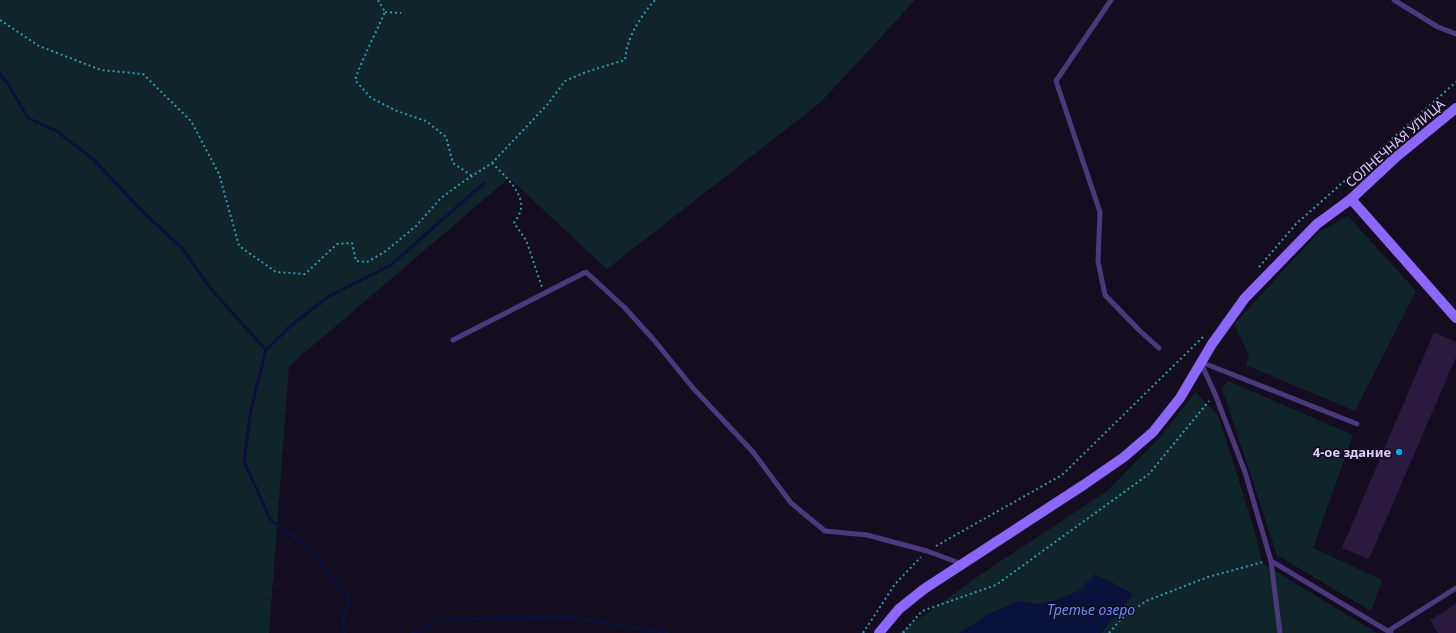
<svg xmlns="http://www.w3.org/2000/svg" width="1456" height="633" viewBox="0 0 1456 633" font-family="'Noto Sans',sans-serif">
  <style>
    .green { fill: #102529 }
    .water { fill: #0a113b }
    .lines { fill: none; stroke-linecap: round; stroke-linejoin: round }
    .stream { stroke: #0a113b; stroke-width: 3 }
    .building { fill: #2a1a40 }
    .path { stroke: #3199ae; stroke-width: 2; stroke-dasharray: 2 3; stroke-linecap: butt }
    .lane { stroke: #4b397d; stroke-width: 5 }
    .secondary { stroke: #8c67fb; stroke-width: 10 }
    .poi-dot { fill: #07a5f0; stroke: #140d1f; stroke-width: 1.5 }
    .labels { text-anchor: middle; stroke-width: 3.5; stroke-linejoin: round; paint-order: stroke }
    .street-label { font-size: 13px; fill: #ddcdfe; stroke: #140d1f }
    .poi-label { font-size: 13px; font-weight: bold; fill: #ddcdfe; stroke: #140d1f; text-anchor: end }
    .water-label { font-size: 14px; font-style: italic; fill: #5e8ffa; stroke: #140d1f }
  </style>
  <rect width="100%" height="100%" fill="#140d1f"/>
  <!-- green -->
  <g class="green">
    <polygon points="0,0 915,0 821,102 607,269 509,178 289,366 269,633 0,633"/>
    <polygon points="1348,216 1416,291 1355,411 1246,365 1249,355 1234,324 1319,232"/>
    <polygon points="1228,381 1353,435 1313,548 1382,580 1371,611 1277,555 1222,388"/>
    <polygon points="1195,392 1218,415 1255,532 1262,563 1377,633 899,633 983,573 1107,491 1162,435"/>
  </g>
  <!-- water -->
  <polygon class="water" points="1095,574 1133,594 1101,633 959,633 991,613 1018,601 1039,604 1055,601 1078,591"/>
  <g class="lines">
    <!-- stream -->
    <g class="stream">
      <polyline points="0,74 8,84 28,118 57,131 94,160 144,213 182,248 211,289 266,350 251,410 244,461 270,519 316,555 349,599 343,622 345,633"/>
      <polyline points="266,350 293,324 328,297 391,265 484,183"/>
      <polyline points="412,633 445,619 570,617 668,633"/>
    </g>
  </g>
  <!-- building -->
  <g class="building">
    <polygon points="1434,332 1456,342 1456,357 1369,559 1342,548"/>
    <polygon points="1456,604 1456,633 1438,633 1430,620"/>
  </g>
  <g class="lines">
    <!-- path -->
    <g class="path">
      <path d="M378,0L385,12C375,35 363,57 355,80L371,98L397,111L426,121L446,137L453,163L472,176"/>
      <polyline points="385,12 401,13"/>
      <path d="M0,20L39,46L101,70L143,74L191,121L219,174L239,246L276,272L305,274L337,244L352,243L356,261L367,262L386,251L416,226L441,198L463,182L492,163L547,105L565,81L586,72L625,60C626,55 626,49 628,44C633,29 644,12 655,0"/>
      <path d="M492,163C503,174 527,195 520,212C519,216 516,220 514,223L526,240L542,287"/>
      <polyline points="1259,267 1296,224 1456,82"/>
      <polyline points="936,546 1062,475 1204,336"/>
      <polyline points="863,633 895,584 921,557"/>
      <polyline points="903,633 922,611 996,585 1149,474 1209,401"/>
      <polyline points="1109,633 1122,618 1146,601 1208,577 1263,562"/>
    </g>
    <!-- lane -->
    <g class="lane">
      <polyline points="1111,0 1056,81 1100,212 1098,261 1105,295 1140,331 1159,348"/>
      <polyline points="1394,0 1438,27 1456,34"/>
      <polyline points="453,340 586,272 624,307 654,340 693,388 753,452 791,503 825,531 867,535 927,551 962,564"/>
      <polyline points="1201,362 1357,424"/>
      <polyline points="1201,363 1215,394 1245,472 1271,561 1391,633"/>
      <polyline points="1271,561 1280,633"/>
      <polyline points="1388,631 1456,588"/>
    </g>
    <!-- secondary -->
    <g class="secondary">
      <polyline points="1351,199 1456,318"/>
      <polyline points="879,633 899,609 924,589 1085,484 1124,457 1153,432 1180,398 1212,344 1245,298 1317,224 1351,199 1395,158 1456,108"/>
    </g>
  </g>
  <!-- markers -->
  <circle class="poi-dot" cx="1399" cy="452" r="4"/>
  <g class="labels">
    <!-- street labels -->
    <g class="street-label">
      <text transform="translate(1395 143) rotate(-41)" y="5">СОЛНЕЧНАЯ УЛИЦА</text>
    </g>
    <!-- poi labels -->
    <g class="poi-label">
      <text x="1391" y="457">4-ое здание</text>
    </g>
    <!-- water labels -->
    <g class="water-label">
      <text x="1091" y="615">Третье озеро</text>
    </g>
  </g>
</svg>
